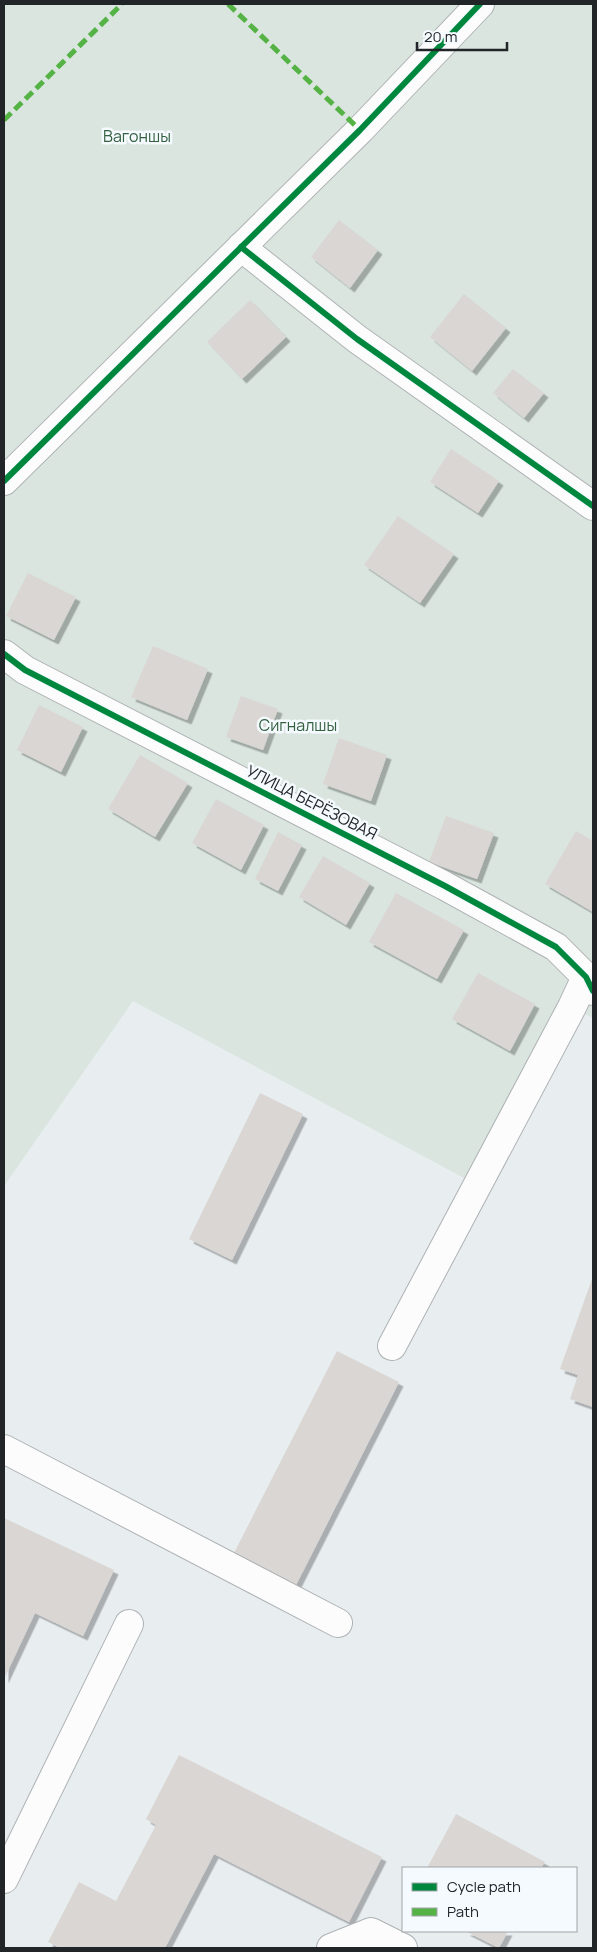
<svg xmlns="http://www.w3.org/2000/svg" width="597" height="1952" viewBox="0 0 597 1952" font-family="Manrope,sans-serif">
  <style>
    .green { fill: #dae5df }
    .building { fill: #d9d6d3; filter: url(#shadow) }
    .lines { fill: none; stroke-linecap: round; stroke-linejoin: round }
    .minor-casing { stroke: #aeb2b4; stroke-width: 30 }
    .minor { stroke: #fcfcfd; stroke-width: 28 }
    .quiet { stroke: #55b245; stroke-width: 5; stroke-dasharray: 10 5; stroke-linecap: butt }
    .cycleway-casing { stroke: #f5fafe; stroke-width: 9 }
    .cycleway { stroke: #00873e; stroke-width: 6 }
    .labels { text-anchor: middle; stroke-width: 5; stroke-linejoin: round; paint-order: stroke }
    .park-label { font-size: 16px; fill: #346040; stroke: #f5fafe }
    .street-label { font-size: 16px; fill: #222528; stroke: #f5fafe }
  </style>
  <defs>
    <filter id="shadow"><feDropShadow dx="4.5" dy="4.5" stdDeviation="0" flood-color="#0004"/></filter>
  </defs>
  <rect width="100%" height="100%" fill="#e8edf0"/>
  <!-- green -->
  <polygon class="green" points="4,4 593,4 593,1018 561,1001 466,1179 133,1001 4,1186"/>
  <!-- building -->
  <g class="building">
    <polygon points="339,220 378,250 350,288 311,257"/>
    <polygon points="464,294 506,328 472,371 430,337"/>
    <polygon points="250,300 286,337 242,379 207,342"/>
    <polygon points="513,369 544,393 524,418 493,393"/>
    <polygon points="451,449 499,481 478,513 430,482"/>
    <polygon points="398,516 454,554 420,603 364,565"/>
    <polygon points="28,573 76,597 54,640 6,616"/>
    <polygon points="153,646 208,669 187,720 131,697"/>
    <polygon points="241,696 278,709 263,750 226,737"/>
    <polygon points="39,705 83,727 61,772 17,750"/>
    <polygon points="339,738 387,755 371,801 323,784"/>
    <polygon points="140,755 188,783 155,837 108,809"/>
    <polygon points="216,799 264,825 241,870 192,843"/>
    <polygon points="446,816 494,833 477,879 429,862"/>
    <polygon points="576,831 593,841 593,912 545,884"/>
    <polygon points="278,832 302,845 278,891 255,879"/>
    <polygon points="323,856 370,883 346,925 299,897"/>
    <polygon points="396,893 464,930 437,979 369,942"/>
    <polygon points="478,973 535,1004 510,1051 452,1019"/>
    <polygon points="260,1093 303,1114 232,1260 189,1239"/>
    <polygon points="593,1276 593,1407 570,1399 578,1375 560,1369"/>
    <polygon points="337,1351 399,1382 295,1587 233,1555"/>
    <polygon points="4,1518 114,1570 83,1636 35,1613 4,1679"/>
    <polygon points="179,1755 382,1857 349,1922 214,1854 165,1948 60,1948 48,1942 79,1882 116,1901 156,1825 146,1819"/>
    <polygon points="456,1814 545,1862 541,1868 427,1868"/>
    <polygon points="465,1931 508,1931 499,1948"/>
  </g>
  <g class="lines">
    <defs>
      <g id="minor">
        <polyline points="241,247 357,339 593,506"/>
        <polyline points="4,481 360,130 480,4"/>
        <polyline points="4,654 25,670 445,886 556,947 586,977 593,991"/>
        <polyline points="392,1346 572,1007 586,977"/>
        <polyline points="4,1449 338,1623"/>
        <polyline points="4,1879 129,1624"/>
        <polyline points="331,1948 371,1932 403,1948"/>
      </g>
    </defs>
    <!-- minor casing -->
    <use href="#minor" class="minor-casing"/>
    <!-- minor -->
    <use href="#minor" class="minor"/>
    <!-- quiet -->
    <g class="quiet">
      <polyline points="228,4 360,130"/>
      <polyline points="4,120 122,4"/>
    </g>
    <defs>
      <g id="cycleway">
        <polyline points="241,247 357,339 593,506"/>
        <polyline points="4,481 360,130 480,4"/>
        <polyline points="4,654 25,670 445,886 556,947 586,977 593,991"/>
      </g>
    </defs>
    <!-- cycleway casing -->
    <use href="#cycleway" class="cycleway-casing"/>
    <!-- cycleway -->
    <use href="#cycleway" class="cycleway"/>
  </g>
  <g class="labels">
    <!-- park labels -->
    <g class="park-label">
      <text x="137" y="142">Вагоншы</text>
      <text x="298" y="731">Сигналшы</text>
    </g>
    <!-- street labels -->
    <g class="street-label">
      <text transform="translate(312 802) rotate(27)" y="6">УЛИЦА БЕРЁЗОВАЯ</text>
    </g>
  </g>
  <!-- border -->
  <rect width="597" height="1952" fill="none" stroke="#222528" stroke-width="10"/>
  <!-- legend -->
  <rect x="402" y="1867" width="175" height="65" fill="#f5fafe" stroke="#a1a5a8"/>
  <rect x="412" y="1883" width="25" height="8" fill="#00873e" stroke="#a1a5a8"/>
  <text x="447" y="1892" font-size="15" fill="#222528">Cycle path</text>
  <rect x="412" y="1908" width="25" height="8" fill="#55b245" stroke="#a1a5a8"/>
  <text x="447" y="1917" font-size="15" fill="#222528">Path</text>
  <!-- scale -->
  <path d="M417 42v8h90v-8" fill="none" stroke="#222528" stroke-width="2.5"/>
  <text x="424" y="42" font-size="15" fill="#222528" stroke="#f5fafe" stroke-width="4" paint-order="stroke">20 m</text>
</svg>
